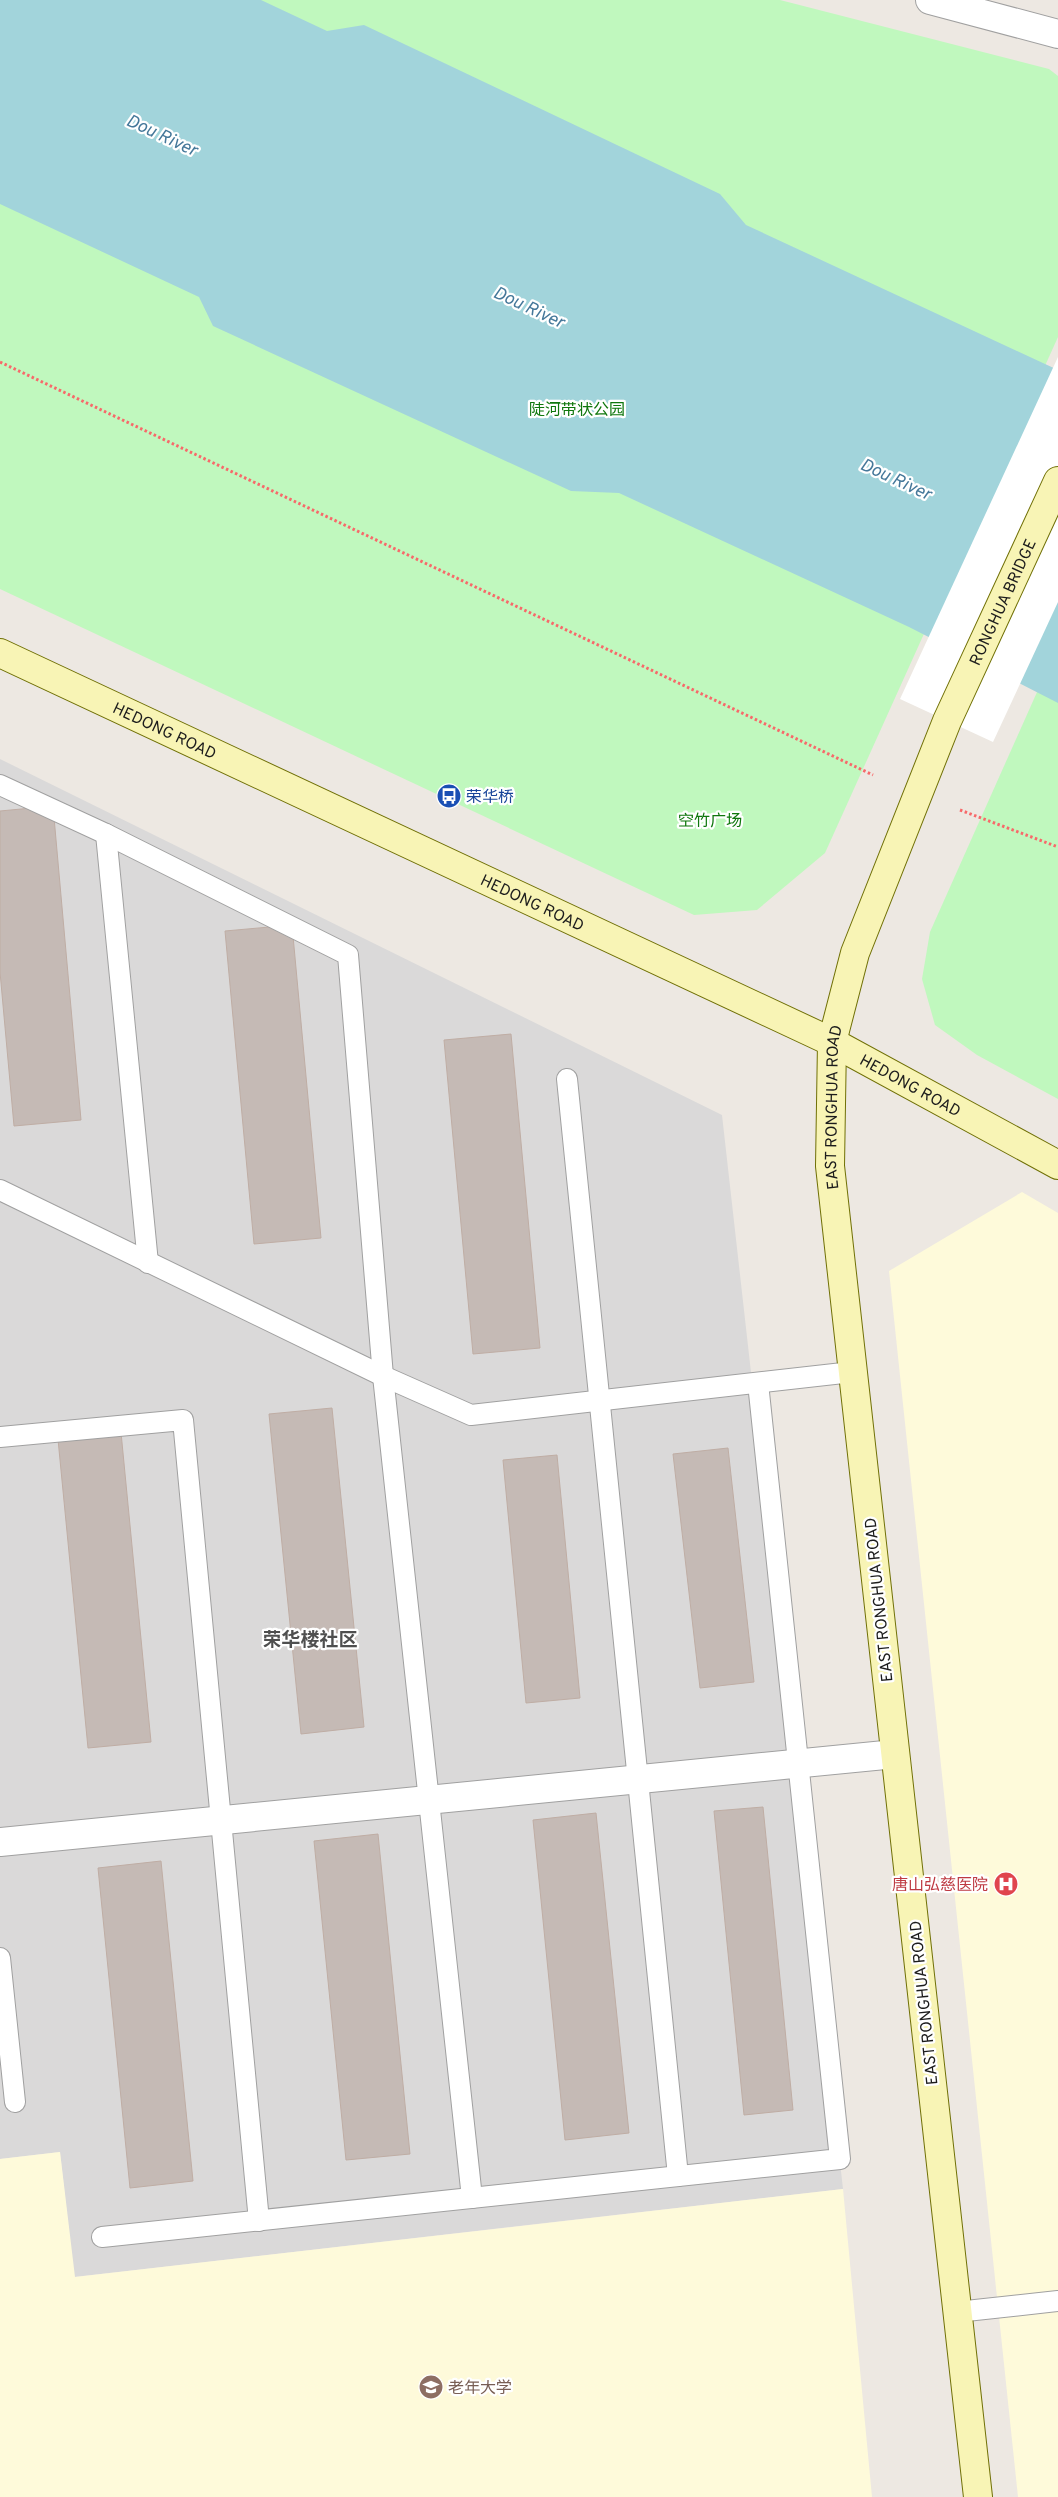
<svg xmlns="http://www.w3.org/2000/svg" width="1058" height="2497" viewBox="0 0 1058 2497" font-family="Overpass,'Noto Sans SC',sans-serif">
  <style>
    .residential { fill: #dad9d9 }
    .education { fill: #fefada }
    .park { fill: #c0f8be }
    .water { fill: #a2d4db }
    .pier { fill: #fff }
    .building { fill: #c5bab5; stroke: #bfada4 }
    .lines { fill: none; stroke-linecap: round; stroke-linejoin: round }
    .lane-casing { stroke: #a0a0a0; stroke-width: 22 }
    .street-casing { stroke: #a0a0a0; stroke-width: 30 }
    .secondary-casing { stroke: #707006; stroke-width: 30 }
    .path { stroke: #f7696a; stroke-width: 3; stroke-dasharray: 2.5 2.5; stroke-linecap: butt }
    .lane { stroke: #fff; stroke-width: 20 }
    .street { stroke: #fff; stroke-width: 28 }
    .secondary { stroke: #f8f4b5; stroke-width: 28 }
    .labels { text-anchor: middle; stroke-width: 4.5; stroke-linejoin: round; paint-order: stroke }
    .park-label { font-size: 16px; fill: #0f770d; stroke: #fff }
    .street-label { font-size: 16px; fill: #1c1c1c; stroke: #fff }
    .transit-label { font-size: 16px; fill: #164399; stroke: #fff; text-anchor: start }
    .health-label { font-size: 16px; fill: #be3a42; stroke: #fff; text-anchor: end }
    .education-label { font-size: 16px; fill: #785e54; stroke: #fff; text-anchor: start }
    .water-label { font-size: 18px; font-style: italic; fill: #45789a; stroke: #fff }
    .quarter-label { font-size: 19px; font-weight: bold; fill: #4f4f4f; stroke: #fff }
  </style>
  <rect width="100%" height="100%" fill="#ede8e2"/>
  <!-- residential -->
  <polygon class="residential" points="0,759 722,1115 843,2189 74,2277 60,2152 0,2159"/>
  <!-- education -->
  <g class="education">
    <polygon points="1022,1192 1058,1213 1058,2497 1018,2497 889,1271"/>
    <polygon points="60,2152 75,2277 843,2189 872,2497 0,2497 0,2159"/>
  </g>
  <!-- park -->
  <g class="park">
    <polygon points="0,0 780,0 1049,69 1058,76 1058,337 825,853 757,910 694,915 0,589"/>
    <polygon points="1058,645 1058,1099 977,1055 935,1025 922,979 930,932"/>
  </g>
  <!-- water -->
  <polygon class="water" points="0,0 261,0 327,31 364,25 720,194 746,225 1058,370 1058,703 909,627 619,493 571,491 213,326 199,297 0,204"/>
  <!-- pier -->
  <polygon class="pier" points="1058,357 1058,602 993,742 900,699"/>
  <!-- building -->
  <g class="building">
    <polygon points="53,806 81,1120 14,1126 0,972 0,811"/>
    <polygon points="292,925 321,1238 254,1244 225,931"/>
    <polygon points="511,1034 540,1348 473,1354 444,1040"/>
    <polygon points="332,1408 364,1727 301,1734 269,1414"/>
    <polygon points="120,1422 151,1742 88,1748 57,1429"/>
    <polygon points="728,1448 754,1682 700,1688 673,1454"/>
    <polygon points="557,1455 580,1698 526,1703 503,1460"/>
    <polygon points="763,1807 793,2110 744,2115 714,1811"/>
    <polygon points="596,1813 629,2133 565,2140 533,1820"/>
    <polygon points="378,1834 410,2154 346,2160 314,1841"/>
    <polygon points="161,1861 193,2181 130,2188 98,1868"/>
  </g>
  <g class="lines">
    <defs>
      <g id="lane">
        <polyline points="0,785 106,834 348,955 383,1376 472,2198"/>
        <polyline points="106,834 148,1263"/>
        <polyline points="567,1079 678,2176"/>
        <polyline points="0,1190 383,1376 471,1415 852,1372"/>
        <polyline points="0,1437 183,1420 259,2221"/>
        <polyline points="0,1958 15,2102"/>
        <polyline points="102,2237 840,2159 758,1383"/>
        <polyline points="957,2312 1058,2301"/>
      </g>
      <g id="street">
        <polyline points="930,0 1058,34"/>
        <polyline points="0,1842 895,1754"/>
      </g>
      <g id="secondary">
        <path id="s1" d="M0,653L832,1042L1058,1165"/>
        <path id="s2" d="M978,2497L830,1166L832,1042L855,953L947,721L1058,481"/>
      </g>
    </defs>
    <!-- lane casing -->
    <use href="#lane" class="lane-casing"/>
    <!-- street casing -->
    <use href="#street" class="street-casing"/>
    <!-- secondary casing -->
    <use href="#secondary" class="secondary-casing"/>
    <!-- path -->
    <g class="path">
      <polyline points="0,362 873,775"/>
      <polyline points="960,810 1058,847"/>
    </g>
    <!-- lane -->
    <use href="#lane" class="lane"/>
    <!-- street -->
    <use href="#street" class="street"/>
    <!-- secondary -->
    <use href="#secondary" class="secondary"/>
  </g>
  <!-- icons -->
  <defs>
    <symbol id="bus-disc" viewBox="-11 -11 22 22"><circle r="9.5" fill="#1a4fb4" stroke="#fff"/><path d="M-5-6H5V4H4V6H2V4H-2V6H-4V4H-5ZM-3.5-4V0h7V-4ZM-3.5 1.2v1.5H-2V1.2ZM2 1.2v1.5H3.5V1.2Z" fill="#fff"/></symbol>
    <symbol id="hospital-disc" viewBox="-11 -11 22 22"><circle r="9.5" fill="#e0444e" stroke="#fff"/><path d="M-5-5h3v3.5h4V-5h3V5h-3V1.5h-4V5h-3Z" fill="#fff"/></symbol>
    <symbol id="university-disc" viewBox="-11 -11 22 22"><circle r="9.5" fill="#8d6e63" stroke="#fff"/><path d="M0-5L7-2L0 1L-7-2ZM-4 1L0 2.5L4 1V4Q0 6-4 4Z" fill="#fff"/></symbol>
  </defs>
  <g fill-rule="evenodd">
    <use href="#bus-disc" x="435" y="782" width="28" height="28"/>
    <use href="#hospital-disc" x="992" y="1870" width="28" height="28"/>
    <use href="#university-disc" x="417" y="2373" width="28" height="28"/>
  </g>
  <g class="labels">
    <!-- park labels -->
    <g class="park-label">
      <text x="577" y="415">陡河带状公园</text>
      <text x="710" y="826">空竹广场</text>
    </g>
    <!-- street labels -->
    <g class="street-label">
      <text dy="6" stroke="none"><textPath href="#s2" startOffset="1936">RONGHUA BRIDGE</textPath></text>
      <text dy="6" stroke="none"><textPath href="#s1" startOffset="182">HEDONG ROAD</textPath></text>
      <text dy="6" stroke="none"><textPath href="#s1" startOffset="588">HEDONG ROAD</textPath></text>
      <text dy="6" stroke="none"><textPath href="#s1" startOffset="1008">HEDONG ROAD</textPath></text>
      <text dy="6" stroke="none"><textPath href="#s2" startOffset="1398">EAST RONGHUA ROAD</textPath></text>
      <text transform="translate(878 1600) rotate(-96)" y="6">EAST RONGHUA ROAD</text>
      <text transform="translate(923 2003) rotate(-96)" y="6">EAST RONGHUA ROAD</text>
    </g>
    <!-- transit labels -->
    <g class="transit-label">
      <text x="466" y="802">荣华桥</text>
    </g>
    <!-- health labels -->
    <g class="health-label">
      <text x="988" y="1890">唐山弘慈医院</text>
    </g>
    <!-- education labels -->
    <g class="education-label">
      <text x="448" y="2393">老年大学</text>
    </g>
    <!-- water labels -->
    <g class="water-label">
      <text transform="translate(162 135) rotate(25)" y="6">Dou River</text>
      <text transform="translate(529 307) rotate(25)" y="6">Dou River</text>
      <text transform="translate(896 479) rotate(25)" y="6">Dou River</text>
    </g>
    <!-- quarter labels -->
    <g class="quarter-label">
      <text x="310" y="1646">荣华楼社区</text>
    </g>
  </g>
</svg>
